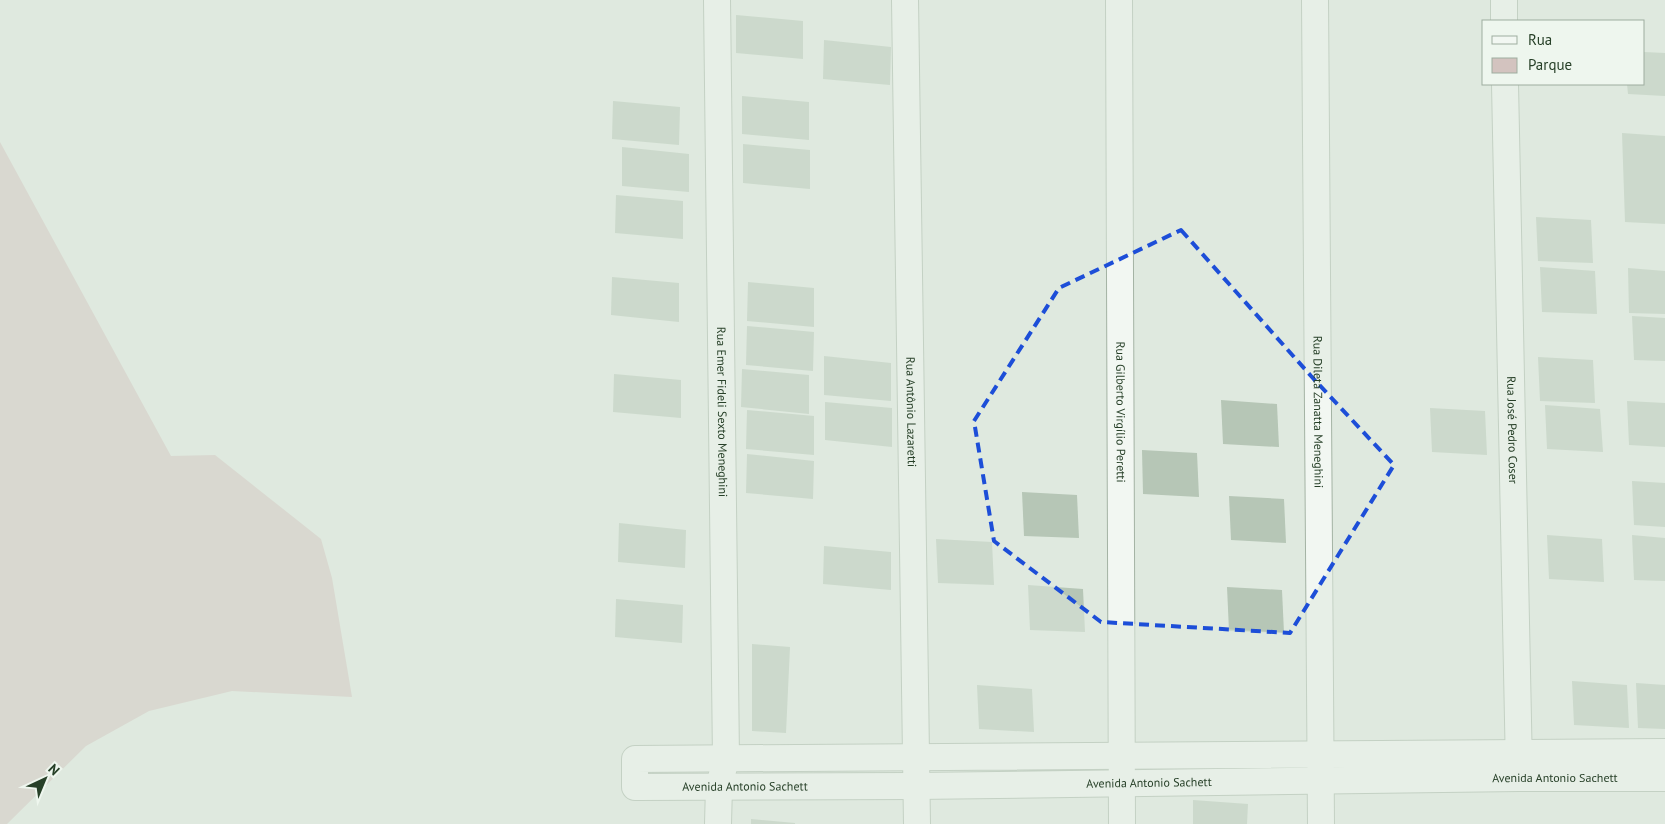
<svg xmlns="http://www.w3.org/2000/svg" width="1665" height="824" viewBox="0 0 1665 824" font-family="'PT Sans',sans-serif">
  <style>
    .green { fill: #d3c3bf }
    .building { fill: #b6c6b6 }
    .lines { fill: none; stroke-linecap: round; stroke-linejoin: round }
    .street-casing { stroke: #a4b3a4; stroke-width: 28 }
    .street { stroke: #f2f7f2; stroke-width: 26 }
    .marked { fill: none; stroke: #1d4ed8; stroke-width: 4; stroke-dasharray: 10 6; stroke-linejoin: round }
    .labels { text-anchor: middle; stroke-width: 5; stroke-linejoin: round; paint-order: stroke }
    .street-label { font-size: 12px; fill: #274028; stroke: #eef6ee }
  </style>
  <rect width="100%" height="100%" fill="#dfe9df"/>
  <!-- green -->
  <polygon class="green" points="0,142 171,456 215,455 321,539 332,578 352,697 232,691 149,711 86,746 7,824 0,824"/>
  <!-- building -->
  <g class="building">
    <polygon points="736,15 803,21 803,59 736,53"/>
    <polygon points="824,40 891,47 890,85 823,79"/>
    <polygon points="1644,52 1665,53 1665,96 1628,94 1627,84 1644,84"/>
    <polygon points="742,96 809,102 809,140 742,134"/>
    <polygon points="613,101 680,107 679,145 612,139"/>
    <polygon points="1622,133 1665,136 1665,224 1625,222"/>
    <polygon points="743,144 810,150 810,189 743,183"/>
    <polygon points="622,147 689,154 689,192 622,186"/>
    <polygon points="616,195 683,201 683,239 615,233"/>
    <polygon points="1536,217 1591,220 1593,263 1538,261"/>
    <polygon points="1540,267 1595,271 1597,314 1542,312"/>
    <polygon points="1628,268 1665,271 1665,314 1629,313"/>
    <polygon points="612,277 679,283 679,322 611,315"/>
    <polygon points="748,282 814,288 814,327 747,321"/>
    <polygon points="1632,316 1665,318 1665,361 1634,360"/>
    <polygon points="747,326 814,332 813,371 746,365"/>
    <polygon points="824,356 891,363 891,401 824,395"/>
    <polygon points="1538,357 1593,360 1595,403 1540,401"/>
    <polygon points="742,369 809,375 809,414 741,407"/>
    <polygon points="614,374 681,380 681,418 613,412"/>
    <polygon points="1221,400 1277,404 1279,447 1223,444"/>
    <polygon points="1627,401 1665,403 1665,447 1629,445"/>
    <polygon points="825,402 892,408 892,447 825,440"/>
    <polygon points="1545,405 1600,409 1603,452 1547,449"/>
    <polygon points="1430,408 1485,411 1487,455 1432,452"/>
    <polygon points="747,410 814,416 814,455 746,449"/>
    <polygon points="1142,450 1197,453 1199,497 1143,494"/>
    <polygon points="747,454 814,461 813,499 746,493"/>
    <polygon points="1632,481 1665,483 1665,527 1634,525"/>
    <polygon points="1022,492 1077,495 1079,538 1024,536"/>
    <polygon points="1229,496 1284,499 1286,543 1231,540"/>
    <polygon points="619,523 686,530 685,568 618,562"/>
    <polygon points="1547,535 1602,539 1604,582 1549,579"/>
    <polygon points="1632,535 1665,538 1665,581 1634,580"/>
    <polygon points="936,539 992,542 994,585 938,583"/>
    <polygon points="824,546 891,552 891,590 823,584"/>
    <polygon points="1028,585 1083,589 1085,632 1030,630"/>
    <polygon points="1227,587 1282,590 1284,633 1229,631"/>
    <polygon points="616,599 683,605 682,643 615,637"/>
    <polygon points="752,644 790,647 786,733 752,731"/>
    <polygon points="1572,681 1627,685 1629,728 1574,725"/>
    <polygon points="1636,683 1665,685 1665,729 1638,728"/>
    <polygon points="977,685 1032,689 1034,732 979,729"/>
    <polygon points="1193,800 1248,804 1247,824 1193,824"/>
    <polygon points="751,819 795,823 795,824 751,824"/>
  </g>
  <g class="lines">
    <defs>
      <g id="street">
        <path id="s1" d="M717,0L726,759L719,786L718,824"/>
        <path id="s2" d="M905,0L917,824"/>
        <path id="s3" d="M1119,0L1122,824"/>
        <path id="s4" d="M1315,0L1321,824"/>
        <polyline points="1504,0 1504,21"/>
        <path id="s5" d="M1505,84L1519,769"/>
        <path id="s6" d="M1665,752L635,759V787L916,786L1519,778H1665"/>
      </g>
    </defs>
    <!-- street casing -->
    <use href="#street" class="street-casing"/>
    <!-- street -->
    <use href="#street" class="street"/>
  </g>
  <!-- marked area -->
  <path d="M0 0H1665V824H0ZM1181,230L1311,376L1394,465L1290,633L1101,622L994,541L974,421L1059,288Z" fill="#dfe9df" fill-opacity=".55" fill-rule="evenodd"/>
  <path class="marked" d="M1181,230L1311,376L1394,465L1290,633L1101,622L994,541L974,421L1059,288Z"/>
  <g class="labels">
    <!-- street labels -->
    <g class="street-label">
      <text dy="4" stroke="none"><textPath href="#s1" startOffset="412">Rua Emer Fideli Sexto Meneghini</textPath></text>
      <text dy="4" stroke="none"><textPath href="#s2" startOffset="412">Rua Antônio Lazaretti</textPath></text>
      <text dy="4" stroke="none"><textPath href="#s3" startOffset="412">Rua Gilberto Virgílio Peretti</textPath></text>
      <text dy="4" stroke="none"><textPath href="#s4" startOffset="412">Rua Dileta Zanatta Meneghini</textPath></text>
      <text dy="4" stroke="none"><textPath href="#s5" startOffset="346">Rua José Pedro Coser</textPath></text>
      <text dy="4" stroke="none"><textPath href="#s6" startOffset="1978">Avenida Antonio Sachett</textPath></text>
      <text dy="4" stroke="none"><textPath href="#s6" startOffset="1572">Avenida Antonio Sachett</textPath></text>
      <text dy="4" stroke="none"><textPath href="#s6" startOffset="1168">Avenida Antonio Sachett</textPath></text>
    </g>
  </g>
  <!-- legend -->
  <rect x="1482" y="20" width="162" height="65" fill="#eef6ee" stroke="#9ead9f"/>
  <rect x="1492" y="36" width="25" height="8" fill="#f2f7f2" stroke="#9ead9f"/>
  <text x="1528" y="45" font-size="15" fill="#274028">Rua</text>
  <rect x="1492" y="58" width="25" height="15" fill="#d3c3bf" stroke="#9ead9f"/>
  <text x="1528" y="70" font-size="15" fill="#274028">Parque</text>
  <!-- north arrow -->
  <g transform="translate(45 779) rotate(44)" stroke="#eef6ee" stroke-width="4" paint-order="stroke">
  <path d="M0-4L9 19L0 12L-9 19Z" fill="#274028"/>
  <text y="-8" font-size="14" font-weight="bold" text-anchor="middle" fill="#274028">N</text>
  </g>
</svg>
